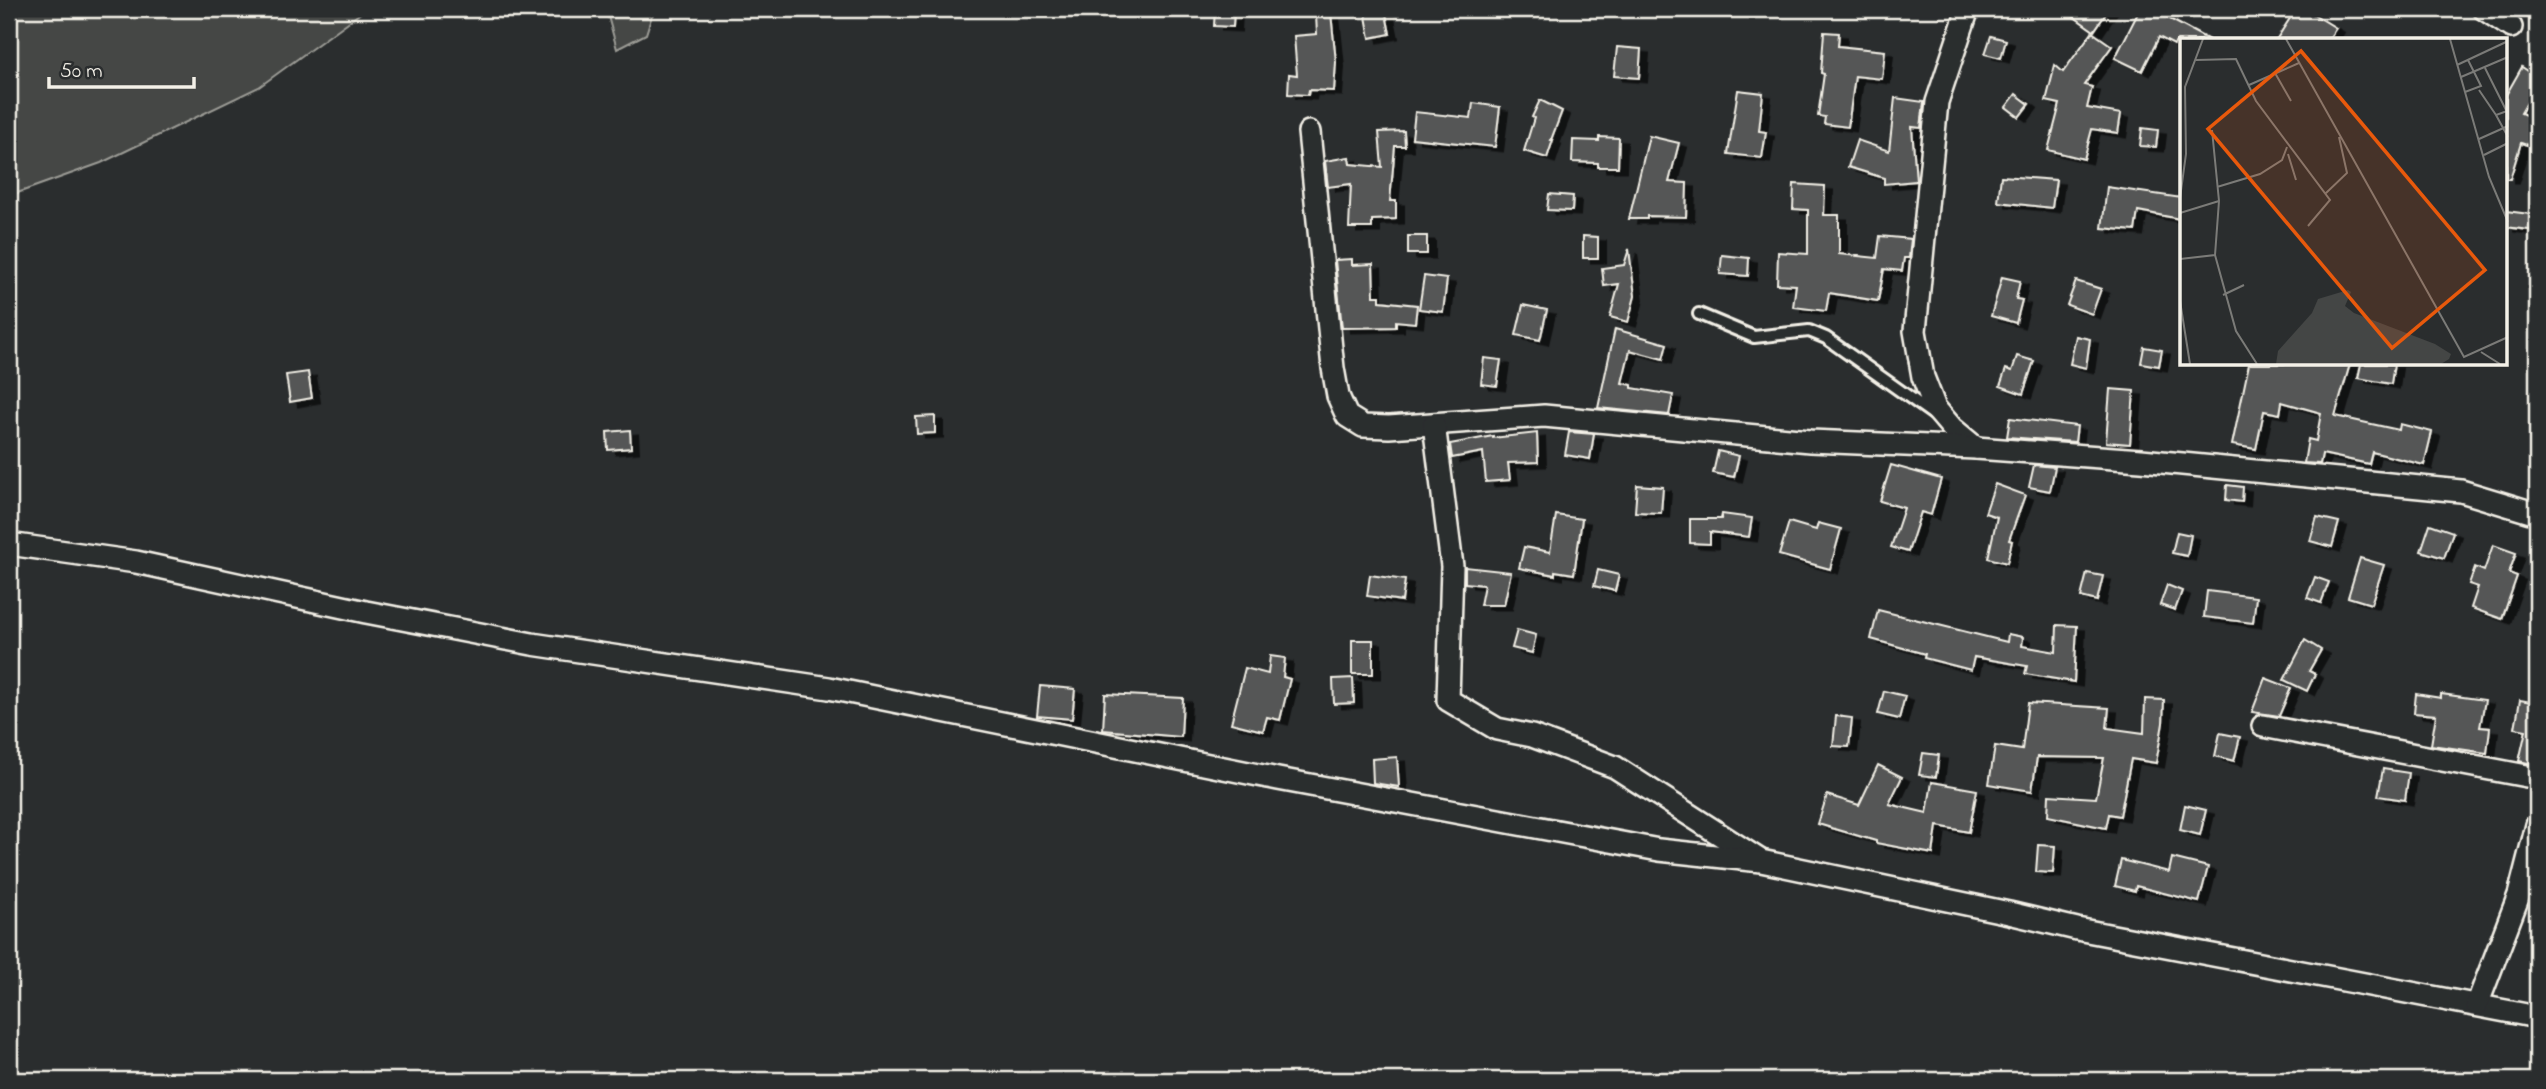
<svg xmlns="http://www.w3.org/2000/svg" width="2546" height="1089" viewBox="0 0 2546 1089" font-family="'Indie Flower',sans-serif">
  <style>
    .green { fill: #444645; stroke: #9c9c96; stroke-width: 2 }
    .building { fill: #555756; stroke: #f4f1e8; stroke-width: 2; filter: url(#shadow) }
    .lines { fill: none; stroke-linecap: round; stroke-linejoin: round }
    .service-casing { stroke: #f4f1e8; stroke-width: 16 }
    .minor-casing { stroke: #f4f1e8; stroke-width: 26 }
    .service { stroke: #2a2d2e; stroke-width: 10 }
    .minor { stroke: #2a2d2e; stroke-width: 21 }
    .inset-road { fill: none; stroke: #7b7b78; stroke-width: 2 }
    .view { fill: #e8590c; fill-opacity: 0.15; stroke: #e8590c; stroke-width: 3.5 }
    .inset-edge { fill: none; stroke: #f4f1e8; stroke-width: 3.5 }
  </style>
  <defs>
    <filter id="shadow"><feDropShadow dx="8" dy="4.5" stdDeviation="0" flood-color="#0009"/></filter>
  </defs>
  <rect width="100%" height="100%" fill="#2a2d2e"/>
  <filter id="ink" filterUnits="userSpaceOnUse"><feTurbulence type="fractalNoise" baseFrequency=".0143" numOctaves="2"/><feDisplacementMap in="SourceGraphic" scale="14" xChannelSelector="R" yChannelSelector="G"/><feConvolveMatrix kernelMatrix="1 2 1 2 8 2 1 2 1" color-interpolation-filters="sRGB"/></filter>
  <g filter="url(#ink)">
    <!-- green -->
    <g class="green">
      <polygon points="9,9 366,9 259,87 101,163 9,196"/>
      <polygon points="606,9 654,9 646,34 617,49"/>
    </g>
    <!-- building -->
    <g class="building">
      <polygon points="1215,9 1234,9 1233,27 1214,26"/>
      <polygon points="1374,9 1385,9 1390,34 1370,38 1365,11"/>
      <polygon points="2063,9 2109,9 2094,31"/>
      <polygon points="2140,9 2170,9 2166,17 2209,40 2177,40 2174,45 2159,37 2142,71 2115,58"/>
      <polygon points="2296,9 2305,9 2336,28 2328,40 2276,40"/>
      <polygon points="1331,13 1336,62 1334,91 1309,90 1308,95 1288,94 1289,74 1297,75 1294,36 1317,34 1316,15"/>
      <polygon points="1824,32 1839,33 1838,46 1885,51 1882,79 1855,76 1848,127 1824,124 1825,117 1818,116 1824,74 1821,73"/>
      <polygon points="2092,32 2112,46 2084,85 2092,87 2087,108 2121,114 2118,133 2092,129 2084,159 2048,150 2060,104 2046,101 2055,65 2063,72"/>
      <polygon points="1991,36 2006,40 2001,58 1985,54"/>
      <polygon points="1617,47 1641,49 1639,78 1614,76"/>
      <polygon points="2522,67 2537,77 2537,85 2521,113 2537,120 2527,145 2521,143 2510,179 2506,179 2506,95"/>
      <polygon points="1738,90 1763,93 1759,131 1766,132 1762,158 1728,154"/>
      <polygon points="2016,94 2029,104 2019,117 2006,107"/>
      <polygon points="1895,98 1924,102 1921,128 1912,127 1916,181 1884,184 1884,178 1848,167 1857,140 1889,151"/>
      <polygon points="1540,100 1562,111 1551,140 1553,140 1547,158 1524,151 1534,118 1532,117"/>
      <polygon points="1473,103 1500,107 1495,147 1412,138 1415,112 1471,118"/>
      <polygon points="2142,128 2158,130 2156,147 2140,146"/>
      <polygon points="1404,131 1405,146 1395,146 1390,201 1396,201 1396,219 1372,220 1372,228 1349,228 1351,184 1328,187 1325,161 1349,157 1350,164 1382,167 1379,132"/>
      <polygon points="1649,136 1679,143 1669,182 1687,183 1686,217 1647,216 1647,219 1629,219"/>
      <polygon points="1599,137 1619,138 1618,167 1598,167 1598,163 1572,162 1573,140 1599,141"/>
      <polygon points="2001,176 2056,180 2052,208 1998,202"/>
      <polygon points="1794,184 1825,186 1824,215 1839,215 1839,254 1877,258 1880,236 1911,239 1909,258 1904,258 1902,271 1884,269 1878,301 1829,293 1826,311 1793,307 1796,285 1777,284 1778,252 1808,254 1808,210 1793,209"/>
      <polygon points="2107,187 2182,198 2180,219 2138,211 2135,231 2102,228"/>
      <polygon points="1549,194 1573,196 1572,211 1547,210"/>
      <polygon points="2506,211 2537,215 2537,231 2506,227"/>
      <rect x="1408" y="236" width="19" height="18"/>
      <polygon points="1583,236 1598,237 1598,258 1583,258"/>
      <polygon points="1629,249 1635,296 1628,322 1610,317 1619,284 1604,286 1602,268 1624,265"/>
      <polygon points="1722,255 1749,258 1748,276 1720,274"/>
      <polygon points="1352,259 1352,265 1373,264 1374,296 1380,296 1380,301 1417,305 1415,323 1396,321 1396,327 1342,328 1335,260"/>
      <polygon points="1424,276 1447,279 1443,312 1419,309"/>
      <polygon points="2002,277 2020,281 2016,299 2022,300 2016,323 1991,316"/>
      <polygon points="2076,281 2101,289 2092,314 2067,305"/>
      <polygon points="1523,305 1547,310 1540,340 1516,335"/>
      <polygon points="1615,329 1667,344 1663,359 1630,350 1622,383 1632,385 1632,388 1673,395 1669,415 1598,408"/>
      <polygon points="2076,336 2090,339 2086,368 2070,364"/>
      <polygon points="2144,347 2162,350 2159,366 2141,363"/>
      <polygon points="2017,356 2034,361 2023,394 2000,386 2006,369 2012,371"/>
      <polygon points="1484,358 1501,360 1497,386 1481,384"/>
      <polygon points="2249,364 2350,364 2335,416 2399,430 2400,424 2432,432 2424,465 2372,452 2369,464 2322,454 2320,464 2304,463 2308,439 2316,441 2321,413 2282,402 2280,414 2264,411 2256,449 2232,445"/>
      <polygon points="2361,364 2394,364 2391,384 2358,378"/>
      <polygon points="308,372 312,398 290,402 286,375"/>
      <polygon points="2110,389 2134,391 2130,444 2106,442"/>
      <polygon points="935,416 935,433 917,434 916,417"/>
      <polygon points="2010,418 2077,426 2075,442 2007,437"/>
      <polygon points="630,430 631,448 608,450 607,432"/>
      <polygon points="1569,432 1594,434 1590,459 1565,455"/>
      <polygon points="1537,433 1538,462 1508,463 1510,480 1486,482 1483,452 1452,458 1450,444 1493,436 1493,438"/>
      <polygon points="1718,451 1739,456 1734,477 1713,473"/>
      <polygon points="1891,465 1941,479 1931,515 1921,512 1908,552 1891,547 1904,508 1880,501"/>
      <polygon points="2034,465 2055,467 2050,491 2029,487"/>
      <polygon points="1995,484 2025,495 2009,540 2012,541 2007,563 1988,558 1997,517 1985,513"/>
      <polygon points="1637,485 1663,487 1661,513 1635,512"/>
      <polygon points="2227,485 2243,487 2242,502 2226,500"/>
      <polygon points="1722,514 1752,518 1749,537 1710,532 1710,544 1690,543 1690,519 1721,519"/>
      <polygon points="1556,515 1582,519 1574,574 1555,571 1555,575 1519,568 1524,547 1550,552"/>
      <polygon points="2317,517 2339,522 2332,547 2310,541"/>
      <polygon points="1789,522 1816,530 1818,523 1841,529 1830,569 1779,555"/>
      <polygon points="2430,524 2453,532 2444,558 2421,551"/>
      <polygon points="2177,532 2191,535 2187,556 2172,553"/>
      <polygon points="2493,545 2516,553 2509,573 2517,576 2502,619 2471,608 2478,587 2469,584 2475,567 2484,571"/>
      <polygon points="2360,558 2384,565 2371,604 2348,597"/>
      <polygon points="1465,567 1511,572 1504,605 1480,605 1484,585 1465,583"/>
      <polygon points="1598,570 1619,575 1615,591 1594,586"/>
      <polygon points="2087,573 2103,576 2097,601 2081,597"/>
      <polygon points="1370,575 1405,580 1402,601 1367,596"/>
      <polygon points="2315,577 2329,582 2321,603 2307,598"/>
      <polygon points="2167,585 2182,591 2175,610 2160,605"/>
      <polygon points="2207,591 2256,597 2253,623 2204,617"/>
      <polygon points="1878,610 2007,642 2008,634 2023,637 2022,646 2056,652 2057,625 2077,626 2074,682 2025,674 2027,666 1974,657 1971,670 1924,658 1925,654 1871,639"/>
      <polygon points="1517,630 1536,635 1532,653 1512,648"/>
      <rect x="1352" y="640" width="21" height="34"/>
      <polygon points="2305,640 2321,650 2309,671 2315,674 2307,691 2284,680"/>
      <polygon points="1270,656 1285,658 1283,677 1290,679 1280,720 1267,717 1263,731 1231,723 1245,668 1268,674"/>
      <polygon points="1353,678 1354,703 1334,704 1333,679"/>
      <polygon points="2265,678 2291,688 2279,716 2252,712"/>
      <polygon points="1040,686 1075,689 1072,719 1037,716"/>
      <polygon points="1884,691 1905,696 1899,719 1878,714"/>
      <polygon points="1105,694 1183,698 1181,737 1103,730"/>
      <polygon points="2416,694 2441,698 2441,694 2485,700 2480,727 2490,728 2487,753 2431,745 2436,715 2414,713"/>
      <polygon points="2145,699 2164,700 2163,723 2156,763 2131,759 2120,816 2109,814 2106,828 2048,816 2049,795 2096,798 2104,758 2037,757 2032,791 1989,784 1995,746 2022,750 2028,703 2109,708 2107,728 2144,733"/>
      <polygon points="2520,700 2537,703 2537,765 2519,761 2526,730 2515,728"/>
      <polygon points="1836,716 1852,718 1849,747 1833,746"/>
      <polygon points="2220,733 2240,737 2234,761 2215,756"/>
      <polygon points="1923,753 1939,755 1936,777 1919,775"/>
      <polygon points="1397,757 1399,787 1373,783 1372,759"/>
      <polygon points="1878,765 1902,777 1889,804 1927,813 1932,782 1977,790 1969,832 1937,826 1933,854 1876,843 1876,841 1818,824 1827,795 1859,805"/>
      <polygon points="2383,769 2409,773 2405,800 2378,796"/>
      <polygon points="2185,805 2206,810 2200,835 2180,830"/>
      <polygon points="2038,845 2055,846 2053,873 2036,872"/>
      <polygon points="2172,858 2208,867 2199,902 2136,886 2135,891 2115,886 2121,860 2169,872"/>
    </g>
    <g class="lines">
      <defs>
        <polyline id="service" points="1699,314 1754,337 1809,331 1826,338 1933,414"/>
        <g id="minor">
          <polyline points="1968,9 1937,102 1915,331 1923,377 1935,408 1952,428 1976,448"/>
          <polyline points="2484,9 2511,27"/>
          <polyline points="1309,132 1333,368 1338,396 1347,416 1363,426 1389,427 1544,416 1810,441 1976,448 2141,460 2461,491 2537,514"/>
          <polyline points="1434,424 1452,566 1448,700 1497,729 1532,736 1615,767 1758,859"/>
          <polyline points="9,544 136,562 366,612 532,644 829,688 1278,779 1659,850 1761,861 2009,913 2077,929 2537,1017"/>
          <polyline points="2263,726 2537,778"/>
          <polyline points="2477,1005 2519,895 2537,825"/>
        </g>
      </defs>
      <!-- service casing -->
      <use href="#service" class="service-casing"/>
      <!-- minor casing -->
      <use href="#minor" class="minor-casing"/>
      <!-- service -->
      <use href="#service" class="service"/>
      <!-- minor -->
      <use href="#minor" class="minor"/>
    </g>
  </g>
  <!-- overview -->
  <g transform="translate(2180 38)">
    <rect width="327" height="327" fill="#2a2d2e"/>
    <path d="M168,252L171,254L165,268L174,275L255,306L271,316L269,321L261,326H96L98,313L132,275L138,261Z" fill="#444645"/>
    <path class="inset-road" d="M106,1L284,319L328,299M270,1L309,139L328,184M16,22L56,21L76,63L150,162L128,188M277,27L326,4M305,30L326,72M95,35L111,63M281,39L328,19M69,47L119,25M299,52L316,77M285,54L301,48L288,22M327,73L316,77L328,99M299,101L328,88M108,116L116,142M304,117L328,105M37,149L80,136L102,122L107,109M145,156L167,135L159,99M0,160L6,116L5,49L23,1M0,175L39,163L32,92M35,217L56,293L77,326M0,221L35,217L39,163M43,257L64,247M0,263L10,326M301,314L320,326"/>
    <path class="view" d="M121,13L305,232L212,310L28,91Z"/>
    <rect width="327" height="327" class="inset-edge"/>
  </g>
  <!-- margin -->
  <rect width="2546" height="1089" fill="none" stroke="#2a2d2e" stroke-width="35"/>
  <rect x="18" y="18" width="2511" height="1054" fill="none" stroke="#f4f1e8" stroke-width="2.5" filter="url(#ink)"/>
  <!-- scale -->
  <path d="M49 77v10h145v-10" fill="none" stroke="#f4f1e8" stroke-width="3.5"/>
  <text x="60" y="77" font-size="21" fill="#f4f1e8" stroke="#2a2d2e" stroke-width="5" paint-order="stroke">50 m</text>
</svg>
